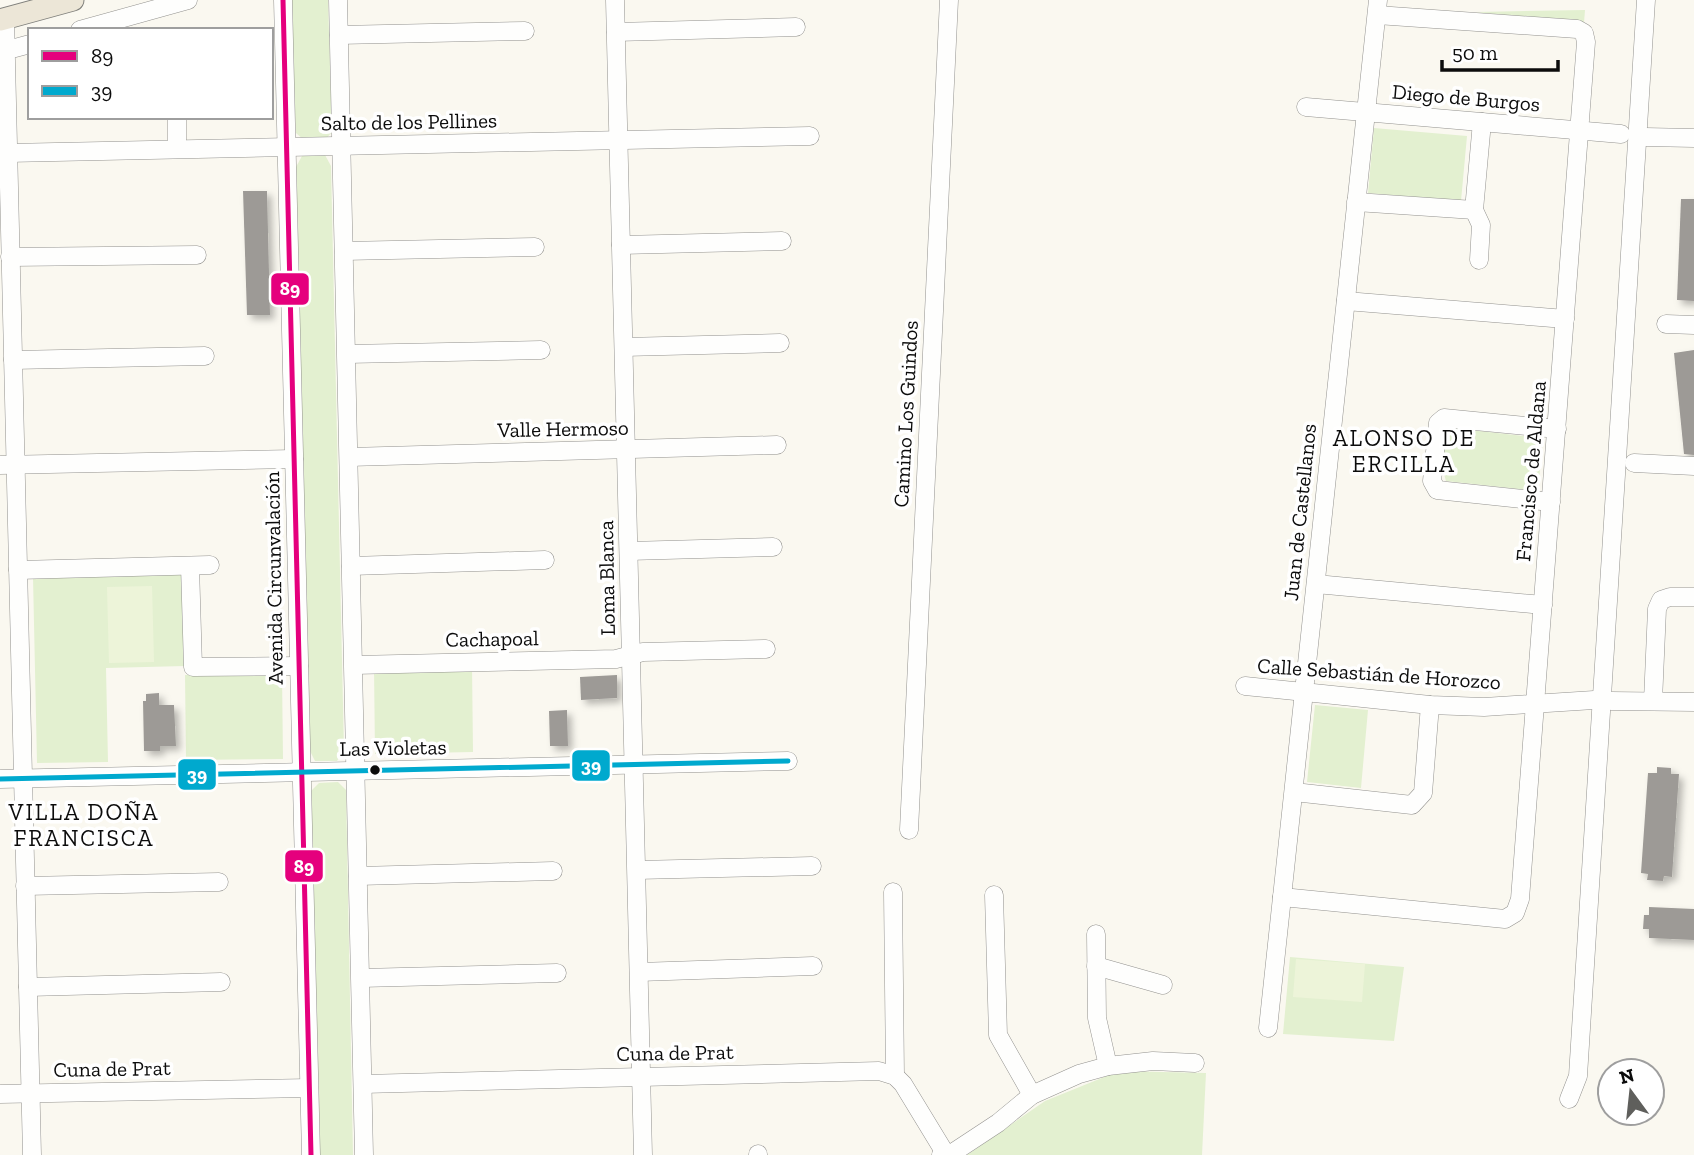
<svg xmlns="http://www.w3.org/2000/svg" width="1694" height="1155" viewBox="0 0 1694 1155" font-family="'Zilla Slab',serif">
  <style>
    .green { fill: #e3f0d0 }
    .pitch { fill: #edf4d9 }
    .building { fill: #9d9a96; filter: url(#shadow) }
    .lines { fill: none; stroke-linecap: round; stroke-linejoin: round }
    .minor-casing { stroke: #93928f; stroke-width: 19 }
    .major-casing { stroke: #80807c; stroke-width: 23 }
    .minor { stroke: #fefefd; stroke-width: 18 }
    .major { stroke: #ece6d7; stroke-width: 21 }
    .bus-1-casing { stroke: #fff; stroke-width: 10 }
    .bus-2-casing { stroke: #fff; stroke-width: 10 }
    .bus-1 { stroke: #e5007d; stroke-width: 5 }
    .bus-2 { stroke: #00a9ce; stroke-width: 5 }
    .bus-dot { fill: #0c0c0c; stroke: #fff; stroke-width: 2.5 }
    .labels { text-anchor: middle; stroke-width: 7; stroke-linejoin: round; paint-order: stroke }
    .street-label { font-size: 21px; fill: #0c0c0c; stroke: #fff }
    .neighbourhood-label { font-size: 23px; letter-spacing: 2px; fill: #0c0c0c; stroke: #fff }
    .line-badge { stroke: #fff; stroke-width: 2.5 }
    .badge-label { font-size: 19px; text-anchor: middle; font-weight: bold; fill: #fff }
  </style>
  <defs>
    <filter id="shadow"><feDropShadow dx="4.5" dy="4.5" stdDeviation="3.5" flood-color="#0004"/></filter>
  </defs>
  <rect width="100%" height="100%" fill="#faf8f0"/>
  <!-- green -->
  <g class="green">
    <polygon points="290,0 328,0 332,132 325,140 304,140 296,133"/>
    <polygon points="1585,10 1584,23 1475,12"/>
    <polygon points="1374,128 1467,136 1461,201 1368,193"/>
    <polygon points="325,155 331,166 344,750 337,761 315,761 310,751 296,167 302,156"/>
    <path d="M1452,428L1543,438L1538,491L1446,481C1441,467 1443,440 1452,428Z"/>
    <polygon points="182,574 185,666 106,668 108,762 37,763 33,577"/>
    <polygon points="472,665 473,752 375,754 374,668"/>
    <polygon points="282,673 283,759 186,760 185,675"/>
    <polygon points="1315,705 1368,710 1361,788 1307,782"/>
    <polygon points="338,782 346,790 353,1155 320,1155 311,791 319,783"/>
    <polygon points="1290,957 1404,967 1394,1041 1283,1034"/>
    <polygon points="1119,1071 1206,1073 1202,1155 967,1155 1045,1101"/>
  </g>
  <!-- pitch -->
  <g class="pitch">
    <polygon points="152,586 154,662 109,663 107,587"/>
    <polygon points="1296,959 1365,964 1362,1002 1293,997"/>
  </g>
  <!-- building -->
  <g class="building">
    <polygon points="243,191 267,191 270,315 247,315"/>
    <polygon points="1681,199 1694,199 1694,301 1677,300"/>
    <polygon points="1694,350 1694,455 1684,454 1674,353"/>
    <polygon points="617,675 617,698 581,700 580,677"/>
    <polygon points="159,693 159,705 174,705 176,746 160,746 160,751 144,751 143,701 146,701 146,694"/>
    <polygon points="567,710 568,746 550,746 549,711"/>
    <polygon points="1657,767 1671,768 1671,774 1679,774 1672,877 1664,876 1663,881 1647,880 1648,874 1641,873 1648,773 1657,773"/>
    <polygon points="1649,907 1694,909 1694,940 1649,938 1649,929 1643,929 1644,915 1649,915"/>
  </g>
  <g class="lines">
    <defs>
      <g id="minor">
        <polyline points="283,0 311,1155"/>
        <polyline points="338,0 364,1155"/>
        <polyline points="615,0 643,1155"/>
        <polyline points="5,19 32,1155"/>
        <polyline points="80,30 188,0"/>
        <polyline points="616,32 796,27"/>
        <polyline points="339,35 525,31"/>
        <polyline points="0,52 30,44"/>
        <polyline points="1306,107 1621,134"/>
        <polyline points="177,117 177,149"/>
        <polyline points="1645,137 1694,138"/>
        <polyline points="8,153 810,136"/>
        <polyline points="1356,202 1474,210 1482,122"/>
        <polyline points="1474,210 1481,225 1479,260"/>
        <polyline points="621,245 782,241"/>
        <polyline points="344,251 535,247"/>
        <polyline points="10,257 197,255"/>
        <polyline points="1346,301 1565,319"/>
        <polyline points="1666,324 1694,325"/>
        <polyline points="624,347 780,343"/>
        <polyline points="347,354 541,350"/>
        <polyline points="13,360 205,356"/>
        <polyline points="349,457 777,445"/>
        <polyline points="1634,463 1694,466"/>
        <polyline points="0,465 294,459"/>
        <polyline points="1551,502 1437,490 1432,481 1438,423 1444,418 1557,429"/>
        <polyline points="629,551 773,547"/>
        <polyline points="190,566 193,667 299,666"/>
        <polyline points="351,566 545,560"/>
        <polyline points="18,570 210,565"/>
        <polyline points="1316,584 1543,605"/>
        <polyline points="354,665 616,659 643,652 766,649"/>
        <polyline points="1245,686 1430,705 1484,707 1594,700"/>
        <polyline points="1611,701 1694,702"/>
        <polyline points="1653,701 1657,609 1661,600 1670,597 1694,597"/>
        <polyline points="0,779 788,761"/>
        <polyline points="1294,792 1412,805 1423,793 1430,705"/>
        <polyline points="909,830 949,0"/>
        <polyline points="637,870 812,866"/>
        <polyline points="358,876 553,871"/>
        <polyline points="25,886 219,882"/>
        <polyline points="893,892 895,1076"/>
        <polyline points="994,895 998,1035 1032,1095"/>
        <polyline points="1282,897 1505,919 1515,913 1520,899 1586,42 1584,33 1577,29 1377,15"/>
        <polyline points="1096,934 1097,1018 1108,1066"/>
        <polyline points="1096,966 1163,985"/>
        <polyline points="639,972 813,966"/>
        <polyline points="361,978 557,973"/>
        <polyline points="28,987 221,982"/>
        <polyline points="1268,1028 1378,0"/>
        <polyline points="363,1084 879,1071 895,1076 903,1084 945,1153"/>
        <polyline points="0,1094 309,1088"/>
        <polyline points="1569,1099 1578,1076 1646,0"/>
        <polyline points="758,1154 758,1155"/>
        <polyline points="941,1155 954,1152 998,1123 1032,1095 1079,1074 1108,1066 1153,1061 1195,1063"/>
      </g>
      <polyline id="major" points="0,20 73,0"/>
    </defs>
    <!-- minor casing -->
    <use href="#minor" class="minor-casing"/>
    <!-- major casing -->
    <use href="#major" class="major-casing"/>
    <!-- minor -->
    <use href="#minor" class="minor"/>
    <!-- major -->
    <use href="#major" class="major"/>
    <defs>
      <polyline id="bus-1" points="283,0 311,1155"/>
      <polyline id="bus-2" points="0,779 788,761"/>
    </defs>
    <!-- bus-1 casing -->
    <use href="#bus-1" class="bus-1-casing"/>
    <!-- bus-2 casing -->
    <use href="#bus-2" class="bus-2-casing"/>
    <!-- bus-1 -->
    <use href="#bus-1" class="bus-1"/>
    <!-- bus-2 -->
    <use href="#bus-2" class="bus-2"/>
  </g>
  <!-- markers -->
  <circle class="bus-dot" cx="375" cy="770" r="6"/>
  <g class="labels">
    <!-- street labels -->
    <g class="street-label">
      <text transform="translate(1466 98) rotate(5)" y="7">Diego de Burgos</text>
      <text transform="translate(409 122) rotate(-1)" y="7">Salto de los Pellines</text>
      <text transform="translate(906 414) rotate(-87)" y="7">Camino Los Guindos</text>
      <text transform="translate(563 429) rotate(-1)" y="7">Valle Hermoso</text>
      <text transform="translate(1531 471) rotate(-85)" y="7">Francisco de Aldana</text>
      <text transform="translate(1300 512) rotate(-84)" y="7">Juan de Castellanos</text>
      <text transform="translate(274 578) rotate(-91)" y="7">Avenida Circunvalación</text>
      <text transform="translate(607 578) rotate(-91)" y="7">Loma Blanca</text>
      <text transform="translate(492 639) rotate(-1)" y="7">Cachapoal</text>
      <text transform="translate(1379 674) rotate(4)" y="7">Calle Sebastián de Horozco</text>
      <text transform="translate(393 748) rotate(-1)" y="7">Las Violetas</text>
      <text transform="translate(675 1053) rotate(-1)" y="7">Cuna de Prat</text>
      <text transform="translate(112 1069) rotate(-1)" y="7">Cuna de Prat</text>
    </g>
    <!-- neighbourhood labels -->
    <g class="neighbourhood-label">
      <text x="1404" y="446">ALONSO DE<tspan x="1404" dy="26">ERCILLA</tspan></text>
      <text x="84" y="820">VILLA DOÑA<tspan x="84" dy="26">FRANCISCA</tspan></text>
    </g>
  </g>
  <g class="line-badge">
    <rect x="270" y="272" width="40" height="34" rx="7" fill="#e5007d"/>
    <rect x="571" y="749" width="40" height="33" rx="7" fill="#00a9ce"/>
    <rect x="177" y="758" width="40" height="33" rx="7" fill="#00a9ce"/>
    <rect x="284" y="849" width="40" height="34" rx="7" fill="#e5007d"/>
  </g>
  <g class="badge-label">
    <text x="290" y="295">89</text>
    <text x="591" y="772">39</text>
    <text x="197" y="781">39</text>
    <text x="304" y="873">89</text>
  </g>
  <!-- legend -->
  <rect x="28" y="28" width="245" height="91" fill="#ffffff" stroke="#9e9e9e" stroke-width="2"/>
  <rect x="42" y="51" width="35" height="10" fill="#e5007d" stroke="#9e9e9e" stroke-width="2"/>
  <text x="91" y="63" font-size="21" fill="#0c0c0c">89</text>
  <rect x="42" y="86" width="35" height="10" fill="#00a9ce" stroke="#9e9e9e" stroke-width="2"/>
  <text x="91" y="98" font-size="21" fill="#0c0c0c">39</text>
  <!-- north arrow -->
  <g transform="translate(1631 1092) rotate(345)"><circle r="33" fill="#ffffff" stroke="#9e9e9e" stroke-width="2"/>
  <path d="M0-5L12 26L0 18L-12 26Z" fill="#5f5f5c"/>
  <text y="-10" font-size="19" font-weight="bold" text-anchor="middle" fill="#0c0c0c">N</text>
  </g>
  <!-- scale -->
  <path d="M1442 60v10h116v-10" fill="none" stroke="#0c0c0c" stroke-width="3.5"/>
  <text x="1452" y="60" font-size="21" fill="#0c0c0c" stroke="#ffffff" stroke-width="5" paint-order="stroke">50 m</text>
</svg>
